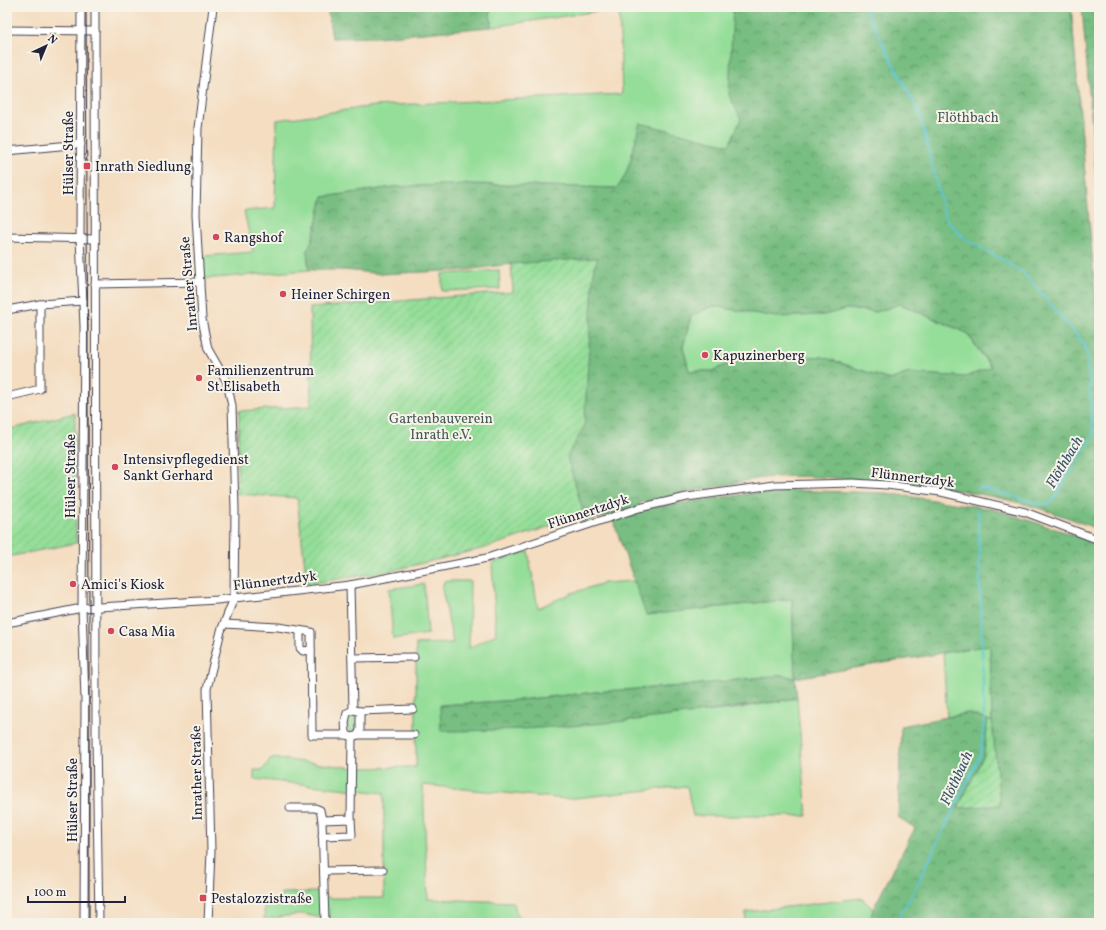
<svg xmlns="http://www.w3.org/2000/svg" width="1106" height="930" viewBox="0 0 1106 930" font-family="Vollkorn,serif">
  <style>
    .green { fill: #95de99; stroke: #5c806a }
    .forest { fill: url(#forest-crowns); stroke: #4d705e; fill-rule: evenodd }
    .garden { fill: url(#garden-furrows); stroke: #5c806a }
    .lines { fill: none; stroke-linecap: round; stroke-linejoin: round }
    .stream { stroke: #5dc8d6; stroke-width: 2 }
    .minor-casing { stroke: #423e4f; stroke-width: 9 }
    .minor { stroke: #fff; stroke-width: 7 }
    .tram { stroke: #22223b; stroke-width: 1 }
    .poi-dot { fill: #d1495b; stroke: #f7f3e8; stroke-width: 1.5 }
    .labels { text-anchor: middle; stroke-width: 4; stroke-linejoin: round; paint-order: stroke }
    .park-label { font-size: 14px; fill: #445a57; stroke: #f7f3e8 }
    .street-label { font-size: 14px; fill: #22223b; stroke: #f7f3e8 }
    .poi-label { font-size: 14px; fill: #22223b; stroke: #f7f3e8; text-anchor: start }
    .water-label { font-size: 15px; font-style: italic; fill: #34546a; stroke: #f7f3e8 }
  </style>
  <defs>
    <pattern id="forest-crowns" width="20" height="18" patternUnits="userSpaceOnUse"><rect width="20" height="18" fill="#78bd81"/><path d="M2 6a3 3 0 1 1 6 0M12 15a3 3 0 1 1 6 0" fill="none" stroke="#62996b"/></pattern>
    <pattern id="garden-furrows" width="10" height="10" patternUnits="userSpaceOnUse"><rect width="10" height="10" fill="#95de99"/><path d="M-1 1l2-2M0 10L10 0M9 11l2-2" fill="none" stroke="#80be85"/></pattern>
  </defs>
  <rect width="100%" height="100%" fill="#f7f3e8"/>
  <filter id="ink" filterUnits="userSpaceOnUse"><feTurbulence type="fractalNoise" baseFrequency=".025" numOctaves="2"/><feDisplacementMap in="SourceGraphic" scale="8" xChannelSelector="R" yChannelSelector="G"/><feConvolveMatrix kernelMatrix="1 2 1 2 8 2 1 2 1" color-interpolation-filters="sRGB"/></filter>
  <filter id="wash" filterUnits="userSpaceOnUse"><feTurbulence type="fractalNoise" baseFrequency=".012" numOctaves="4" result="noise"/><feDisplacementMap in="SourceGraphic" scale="16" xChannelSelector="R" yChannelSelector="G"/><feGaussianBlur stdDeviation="0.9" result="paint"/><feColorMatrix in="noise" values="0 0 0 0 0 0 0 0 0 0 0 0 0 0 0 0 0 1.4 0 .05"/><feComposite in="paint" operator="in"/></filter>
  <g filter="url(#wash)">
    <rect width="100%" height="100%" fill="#f4ddc0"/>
    <!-- green -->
    <g class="green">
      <path d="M490,7H1071L1099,345L640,124C634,141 630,178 616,188L469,184L394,187L323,197L313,238L307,251L309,270L203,279V256L253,252L244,211L275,208L277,120L374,106L622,94L619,8L491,27Z"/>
      <polygon points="499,270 500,289 442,291 442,274"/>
      <polygon points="900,304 967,333 991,368 965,377 909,373 890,380 823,357 768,356 740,359 712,371 689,371 683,347 691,316 713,306 739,310 823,315 847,309 876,312"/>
      <polygon points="528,551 538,608 572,593 604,583 635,581 647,615 792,599 795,678 781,675 684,686 606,691 519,700 440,705 578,725 733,709 797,698 807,816 693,816 687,786 566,799 423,785 428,899 514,902 516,912 526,923 323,923 321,918 303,914 264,919 265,900 281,900 281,893 320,892 329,898 384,898 384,793 254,779 254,770 263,770 271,758 356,768 416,767 416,644 453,643 442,589 444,581 470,581 469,648 496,634 492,563"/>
      <polygon points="424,584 428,634 393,639 389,589"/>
      <polygon points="990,645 992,722 968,713 947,717 943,652"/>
      <polygon points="356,713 357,714 357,731 349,732 346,719 348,714"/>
      <polygon points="861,898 873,909 870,923 745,923 746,912"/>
    </g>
    <!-- forest -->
    <g class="forest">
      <polygon points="327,7 490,7 491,27 378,37 332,38"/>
      <path d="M733,7H1071L1099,338V530C1023,497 943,485 860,480C832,478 804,475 776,477C764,477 751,480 740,482C706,488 672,495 639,503V508L580,523L584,515L567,457L584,427L594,267L598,258L511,264L465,270L381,274L346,270H309L307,251L313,238L323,197L394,187L469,184L616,188C629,179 635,139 640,123L729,145L741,119L729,95ZM900,304L967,333L991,367L965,377L909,373L890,380L823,357L768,356L740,359L712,371H689L683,347L691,316L713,306L776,317L823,315L847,309L876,312Z"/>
      <polygon points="1082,7 1099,7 1099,212"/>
      <path d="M775,490L886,493L993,509L1099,543V923H870L873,909L915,828L898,817L901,726L968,713L988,720L984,755L958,808L1000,805L992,722L990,645L795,678L797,698C680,717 560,731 441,731L440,705L519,700L606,691L684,686L781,675L795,678L792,599L646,615L612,517L638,509Z"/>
    </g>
    <!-- garden -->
    <g class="garden">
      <polygon points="598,258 594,267 584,427 567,457 584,515 485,548 390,571 307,584 297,498 237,494 239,411 311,406 310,308 513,292 511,264"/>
      <polygon points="75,413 76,543 7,557 7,430"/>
      <polygon points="988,720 992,722 1000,805 958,808 984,755"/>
    </g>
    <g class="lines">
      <!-- stream -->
      <g class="stream">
        <polyline points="864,7 920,115 945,218 963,237 1024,273 1084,344 1087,354 1093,435 1053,500 1048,504 1042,504 980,487 978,488"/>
        <polyline points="895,923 913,893 981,753 984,720 978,509"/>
      </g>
    </g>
  </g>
  <g filter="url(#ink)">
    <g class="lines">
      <defs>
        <g id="minor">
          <polyline points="81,7 80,238 84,326 82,608 85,700 84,923"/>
          <polyline points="95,7 96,739 99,923"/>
          <polyline points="7,30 95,31"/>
          <polyline points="7,151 81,144"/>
          <polyline points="7,237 95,239"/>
          <polyline points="95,284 200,282"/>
          <polyline points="7,310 40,304 83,301"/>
          <polyline points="7,397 40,389 40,304"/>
          <path d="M350,585L353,710L347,713C345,721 344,727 347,735L352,737L358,735L360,730V711L353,710"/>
          <polyline points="7,623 82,608 217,600 350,585 487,558 639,508 687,497 774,485 853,483 887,485 941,492 1025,512 1099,540"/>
          <polyline points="224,624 278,627 311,632 312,735 347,735"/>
          <polyline points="300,631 300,648 303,651 311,650"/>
          <polyline points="352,658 414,657"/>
          <polyline points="360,711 413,709"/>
          <polyline points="358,735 414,735"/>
          <polyline points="290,808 315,808 320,810 322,820 351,819 352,737"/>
          <polyline points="322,820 325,923"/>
          <polyline points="322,836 352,835 351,819"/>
          <polyline points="324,871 383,870"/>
          <polyline points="208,923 211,851 207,689 221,631 234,598 235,510 232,406 227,382 208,349 202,319 196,215 198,128 213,7"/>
        </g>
      </defs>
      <!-- minor casing -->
      <use href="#minor" class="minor-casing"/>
      <!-- minor -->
      <use href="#minor" class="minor"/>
      <!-- tram -->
      <polyline class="tram" points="86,7 89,604 89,923"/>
    </g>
  </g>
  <!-- markers -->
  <g class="poi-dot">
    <rect x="83" y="162" width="8" height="8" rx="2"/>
    <circle cx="216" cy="237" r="4"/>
    <circle cx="283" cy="294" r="4"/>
    <circle cx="705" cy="355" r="4"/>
    <circle cx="199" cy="378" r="4"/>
    <circle cx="115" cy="467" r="4"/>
    <circle cx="73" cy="584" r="4"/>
    <circle cx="111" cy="631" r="4"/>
    <rect x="199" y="894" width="8" height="8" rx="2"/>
  </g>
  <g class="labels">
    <!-- park labels -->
    <g class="park-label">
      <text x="968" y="122">Flöthbach</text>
      <text x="441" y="423">Gartenbauverein<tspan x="441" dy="16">Inrath e.V.</tspan></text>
    </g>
    <!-- street labels -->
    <g class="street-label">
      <text transform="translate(68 153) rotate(-90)" y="5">Hülser Straße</text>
      <text transform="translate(188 284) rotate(-95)" y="5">Inrather Straße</text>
      <text transform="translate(70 476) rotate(-90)" y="5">Hülser Straße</text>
      <text transform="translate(913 477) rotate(7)" y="5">Flünnertzdyk</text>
      <text transform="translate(588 511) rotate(-18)" y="5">Flünnertzdyk</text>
      <text transform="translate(275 580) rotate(-7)" y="5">Flünnertzdyk</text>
      <text transform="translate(196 773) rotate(-91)" y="5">Inrather Straße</text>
      <text transform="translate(72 800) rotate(-90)" y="5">Hülser Straße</text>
    </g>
    <!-- poi labels -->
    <g class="poi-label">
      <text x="95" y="171">Inrath Siedlung</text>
      <text x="224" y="242">Rangshof</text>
      <text x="291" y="299">Heiner Schirgen</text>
      <text x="713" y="360">Kapuzinerberg</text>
      <text x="207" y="375">Familienzentrum<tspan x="207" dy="16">St.Elisabeth</tspan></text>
      <text x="123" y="464">Intensivpflegedienst<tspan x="123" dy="16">Sankt Gerhard</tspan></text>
      <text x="81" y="589">Amici's Kiosk</text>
      <text x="119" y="636">Casa Mia</text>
      <text x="211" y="903">Pestalozzistraße</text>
    </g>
    <!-- water labels -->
    <g class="water-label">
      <text transform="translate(1064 462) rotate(-59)" y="5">Flöthbach</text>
      <text transform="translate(956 778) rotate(-65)" y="5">Flöthbach</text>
    </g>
  </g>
  <!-- margin -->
  <rect width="1106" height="930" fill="none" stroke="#f7f3e8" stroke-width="24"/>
  <!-- north arrow -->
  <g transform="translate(46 46) rotate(44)" stroke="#f7f3e8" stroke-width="3" paint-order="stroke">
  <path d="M0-3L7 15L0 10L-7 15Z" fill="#22223b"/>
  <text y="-6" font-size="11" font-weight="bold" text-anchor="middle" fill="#22223b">N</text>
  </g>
  <!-- scale -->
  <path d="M28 896v6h97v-6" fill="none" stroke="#22223b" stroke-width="2"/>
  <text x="34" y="896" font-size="12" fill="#22223b" stroke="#f7f3e8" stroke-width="3" paint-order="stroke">100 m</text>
</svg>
